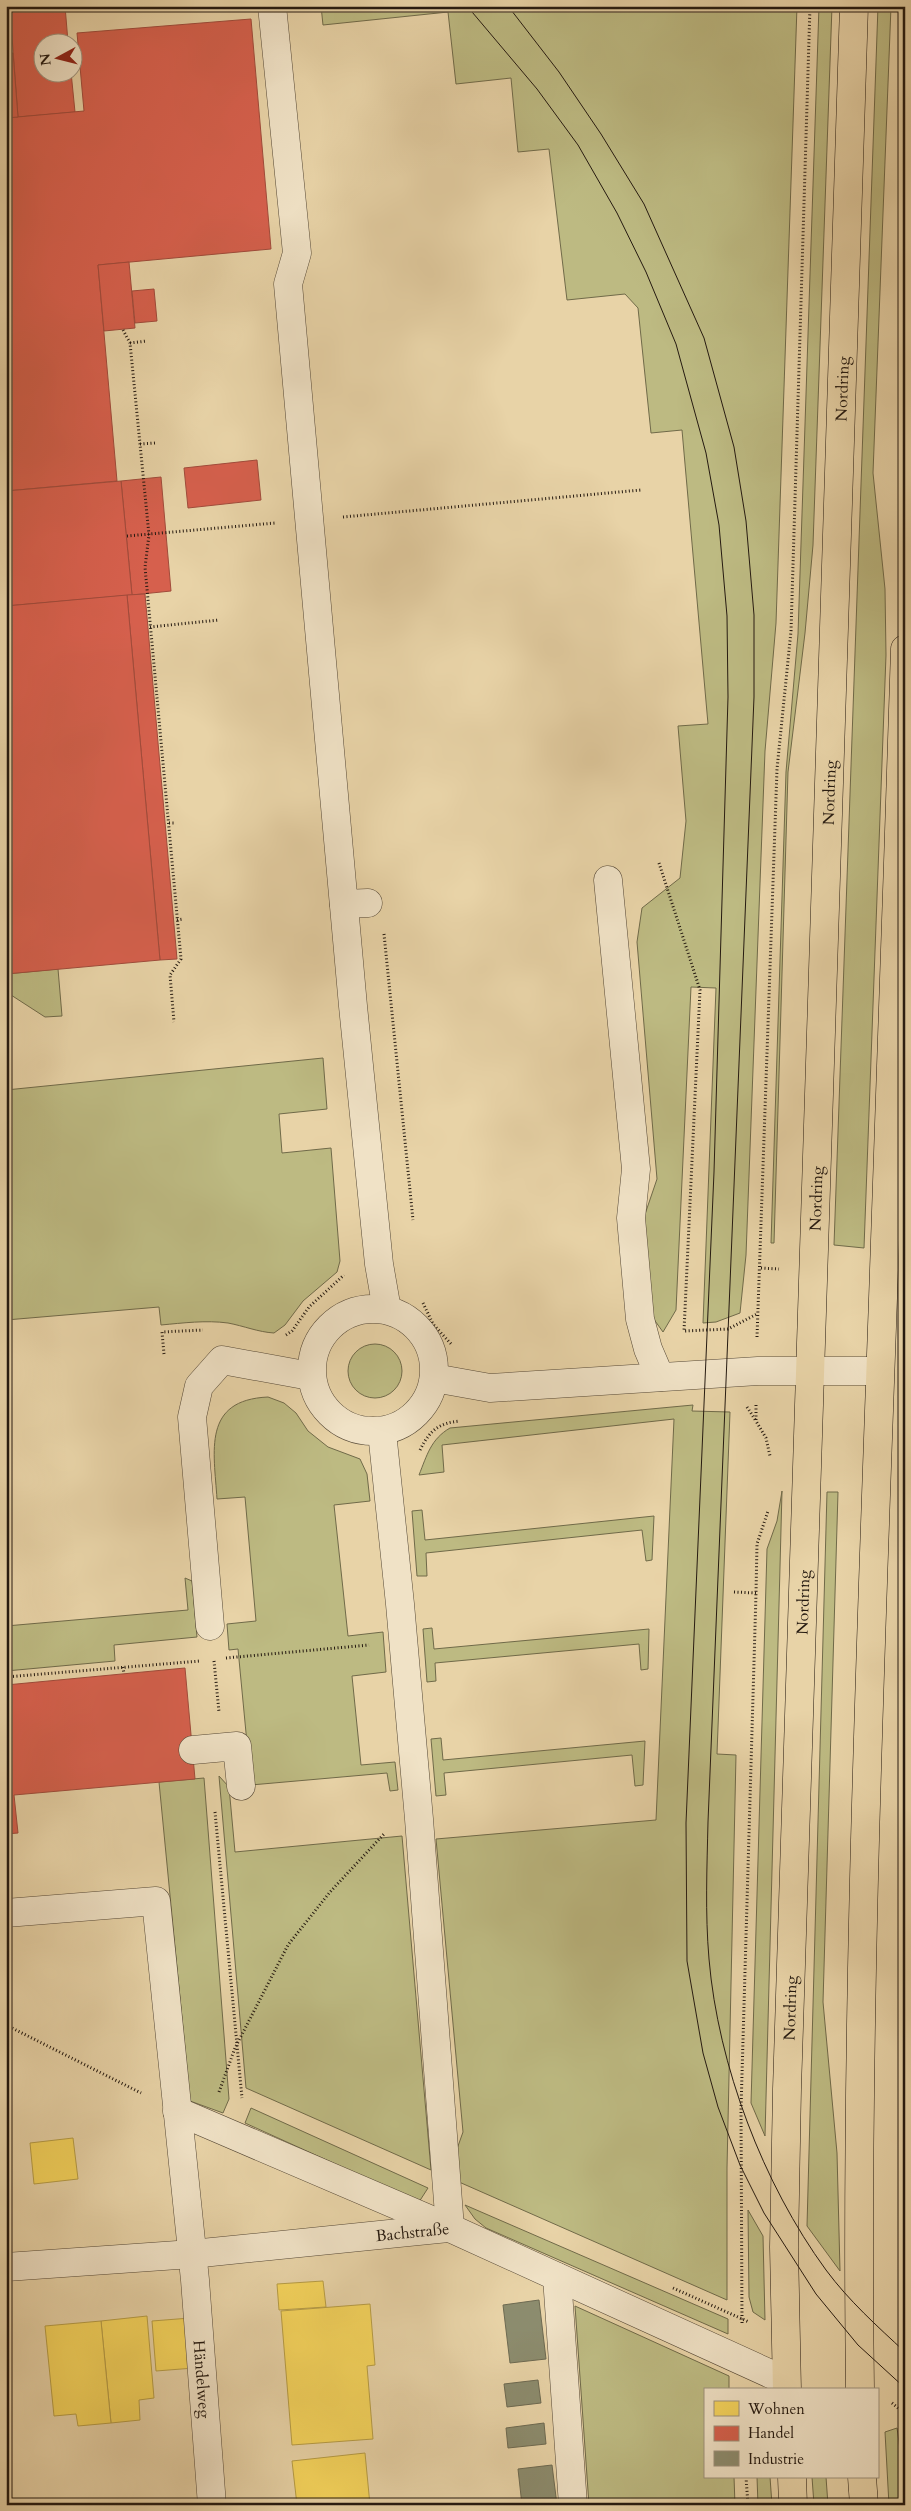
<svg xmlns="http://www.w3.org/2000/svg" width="911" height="2511" viewBox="0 0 911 2511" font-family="Cardo,serif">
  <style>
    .green { fill: #bdba82; stroke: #706a49 }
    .homes { fill: #f6d55c; stroke: #b79d45 }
    .shops { fill: #d6604d; stroke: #a14b3b }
    .industry { fill: #8c8c6e; stroke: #6d6a52 }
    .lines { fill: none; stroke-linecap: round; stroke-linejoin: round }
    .minor-casing { stroke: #554836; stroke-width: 29 }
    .major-casing { stroke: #241910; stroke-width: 29 }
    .path { stroke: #241910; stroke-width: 3; stroke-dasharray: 1 2.5; stroke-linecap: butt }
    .minor { stroke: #f0e2c6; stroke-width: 28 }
    .major { stroke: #e8d3a7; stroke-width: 28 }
    .tram { stroke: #241910; stroke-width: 1 }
    .labels { text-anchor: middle; stroke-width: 5; stroke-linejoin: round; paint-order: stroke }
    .street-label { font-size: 16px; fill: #241910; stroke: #f0e2c6 }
  </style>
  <rect width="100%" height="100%" fill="#e8d3a7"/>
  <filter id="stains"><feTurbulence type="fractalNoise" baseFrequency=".004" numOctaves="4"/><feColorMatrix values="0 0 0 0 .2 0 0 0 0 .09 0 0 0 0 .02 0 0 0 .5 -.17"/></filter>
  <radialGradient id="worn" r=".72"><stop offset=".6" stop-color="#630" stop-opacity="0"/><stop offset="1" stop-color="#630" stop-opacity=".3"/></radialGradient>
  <!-- green -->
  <g class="green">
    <polygon points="321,6 797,6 776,623 765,751 746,1255 740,1313 716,1322 703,1323 716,988 691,987 676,1310 663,1332 653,1318 642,1223 657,1179 637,942 642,908 680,878 686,821 678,726 708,724 682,430 651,433 638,308 625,294 567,300 549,149 518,152 511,78 456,84 448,12 323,25"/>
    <polygon points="819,6 832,6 813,545 805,633 788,772 774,1243 771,1243 786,772 798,634"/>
    <polygon points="878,6 891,6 873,473 885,589 886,655 864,1248 834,1245"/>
    <polygon points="58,969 62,1016 45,1017 11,995 6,987 6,974"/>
    <path d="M323,1058L327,1109L279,1114L282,1153L331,1148L340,1261L337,1272L303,1301L285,1325L274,1333C258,1332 244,1326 228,1323C206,1320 183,1323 161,1325L159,1307L6,1320V1090Z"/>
    <circle cx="375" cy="1371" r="27"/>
    <path d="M268,1397L284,1403L296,1413L308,1431L328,1447L360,1459L367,1474L370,1501L334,1505L348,1636L383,1632L386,1672L352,1676L361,1765L395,1762L398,1790L390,1791L387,1773L251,1785L238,1649L229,1650L227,1624L256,1621L245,1497L217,1499C214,1451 202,1400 268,1397Z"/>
    <path d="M693,1405L692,1411L730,1412L717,1754L736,1755L727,2168V2300L459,2182L457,2149L463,2132L436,1839L656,1820L674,1419L442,1445L444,1472L419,1475C427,1455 431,1439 450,1428Z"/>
    <polygon points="782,1491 765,2136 751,2103 767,1549 777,1521"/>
    <polygon points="827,1492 838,1492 823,2002 837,2153 840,2271 807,2226"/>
    <polygon points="422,1510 425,1540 654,1516 652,1560 646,1561 642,1530 426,1553 427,1576 417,1576 412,1511"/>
    <polygon points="185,1578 192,1581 197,1637 114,1645 115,1661 6,1671 6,1626 188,1610"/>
    <polygon points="432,1628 434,1649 649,1629 648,1669 641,1670 639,1644 435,1663 436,1681 427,1682 423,1629"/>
    <polygon points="441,1738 443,1760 645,1741 643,1785 635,1786 632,1755 444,1773 446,1795 436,1796 431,1739"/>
    <polygon points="219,1776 229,1787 235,1852 402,1836 431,2170 246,2088"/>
    <polygon points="204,1778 229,2099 223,2113 190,2101 159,1782"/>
    <polygon points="251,2108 428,2188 419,2202 245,2123"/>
    <polygon points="465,2205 728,2319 728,2334 486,2228 475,2219"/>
    <polygon points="748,2210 763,2236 765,2320 753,2312 749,2297"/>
    <polygon points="575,2306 729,2376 729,2390 705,2390 705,2477 734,2477 735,2505 589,2505"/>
    <polygon points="897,2428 905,2485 905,2505 889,2505 885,2432"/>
    <polygon points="757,2477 770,2477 772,2505 758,2505"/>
    <polygon points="812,2477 826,2477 828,2505 814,2505"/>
  </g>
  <!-- homes -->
  <g class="homes">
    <polygon points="73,2138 78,2179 34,2184 30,2143"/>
    <polygon points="323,2281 326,2307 279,2310 277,2284"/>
    <polygon points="370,2304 375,2365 367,2366 373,2439 292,2445 281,2311"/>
    <polygon points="147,2316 154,2398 139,2400 140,2420 111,2423 101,2321"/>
    <polygon points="190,2318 194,2368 156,2371 152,2321"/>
    <polygon points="101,2321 111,2423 78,2426 76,2414 54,2416 45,2326"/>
    <polygon points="365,2453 370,2505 297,2505 292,2461"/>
  </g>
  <!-- shops -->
  <g class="shops">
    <polygon points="65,6 68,42 42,42 42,72 71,72 75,112 18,117 10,10"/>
    <polygon points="251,19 271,249 98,265 117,481 6,491 6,118 84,111 77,33"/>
    <polygon points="13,53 18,117 6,118 6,54"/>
    <polygon points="129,262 135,328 104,331 98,265"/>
    <polygon points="154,289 157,321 135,323 132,291"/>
    <polygon points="257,460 261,500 188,508 184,468"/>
    <polygon points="161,477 171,591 132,595 121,481"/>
    <polygon points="121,481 132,595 6,606 6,491"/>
    <polygon points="145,594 177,959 160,960 127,595"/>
    <polygon points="127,595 160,960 6,974 6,606"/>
    <polygon points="185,1668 195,1779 14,1795 18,1833 6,1834 6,1685"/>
  </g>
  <!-- industry -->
  <g class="industry">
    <polygon points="539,2300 546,2359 510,2363 503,2305"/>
    <polygon points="538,2380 541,2403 507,2407 504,2384"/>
    <polygon points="544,2423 546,2444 508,2448 506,2428"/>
    <polygon points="552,2465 557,2505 522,2505 518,2469"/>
  </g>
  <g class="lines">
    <defs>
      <g id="minor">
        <polyline points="272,6 297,253 288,284 353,1006 379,1264 387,1310"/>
        <polyline points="608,880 636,1169 631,1218 640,1319 648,1349 660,1377"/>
        <polyline points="344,904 368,903"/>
        <circle cx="373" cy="1370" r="61"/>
        <polyline points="434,1378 490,1388 758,1371 879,1371"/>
        <polyline points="382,1432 400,1604 419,1819 450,2228"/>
        <polyline points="210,1626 192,1417 199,1386 222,1360 310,1376"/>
        <polyline points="193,1750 237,1746 241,1786"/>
        <path id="s1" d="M6,1913L156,1901L195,2280L212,2505"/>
        <polyline points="177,2111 450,2228 786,2381"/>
        <path id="s2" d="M6,2267L192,2254L448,2228"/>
        <polyline points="557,2277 573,2505"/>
      </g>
      <g id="major">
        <path id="s3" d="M787,2390L784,2247L787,2089L854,6"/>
        <path d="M860,2390C855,2017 871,1643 884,1270C892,1063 898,856 905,649"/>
        <polyline points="792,2477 793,2505"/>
        <polyline points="862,2477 864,2505"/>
      </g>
    </defs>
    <!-- minor casing -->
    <use href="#minor" class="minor-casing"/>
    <!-- major casing -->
    <use href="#major" class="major-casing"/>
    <!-- path -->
    <g class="path">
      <polyline points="123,330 130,343 149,535 145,567 181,959 170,975 174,1022"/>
      <polyline points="130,343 147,341"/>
      <polyline points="140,444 156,443"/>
      <polyline points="343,517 641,490"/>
      <polyline points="127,536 275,523"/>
      <polyline points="150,627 219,620"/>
      <polyline points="169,823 174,823"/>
      <polyline points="659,863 700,990 684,1331 728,1329 757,1314"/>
      <polyline points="177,920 183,919"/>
      <polyline points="384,934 413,1220"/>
      <polyline points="761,1268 779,1269"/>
      <polyline points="423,1303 433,1324 452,1345"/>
      <polyline points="286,1335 292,1331 309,1307 344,1275"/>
      <polyline points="757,1337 777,769 791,631 810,6"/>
      <polyline points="164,1354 162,1332 203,1330"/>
      <polyline points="756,1405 756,1421 766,1438 770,1456"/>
      <polyline points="747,1407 756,1421"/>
      <path d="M420,1450C430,1430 439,1423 460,1421"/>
      <polyline points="734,1592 756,1593"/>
      <polyline points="226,1658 369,1645"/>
      <polyline points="214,1661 219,1712"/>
      <polyline points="123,1667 124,1674"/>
      <polyline points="6,1677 200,1661"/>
      <polyline points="215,1812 242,2098"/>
      <polyline points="6,2025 141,2093"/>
      <polyline points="219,2092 235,2048 288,1945 330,1892 384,1834"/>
      <polyline points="673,2288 749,2322"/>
      <polyline points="742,2323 741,2109 756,1593 757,1544 768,1511"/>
      <polyline points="892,2403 905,2414"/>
      <polyline points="746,2477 748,2505"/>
    </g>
    <!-- minor -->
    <use href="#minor" class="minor"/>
    <!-- major -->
    <use href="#major" class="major"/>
    <!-- tram -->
    <g class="tram">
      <polyline points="467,6 537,89 578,145 617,213 646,272 676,344 706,453 719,525 727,616 728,697 714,1172 686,1823 687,1961 703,2053 718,2107 740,2165 764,2213 816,2294 858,2345 905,2388"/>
      <path d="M508,6L559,72L601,134L644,204L704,338L734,447L746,521L754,615V697L708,1822C707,1867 705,1913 709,1959C718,2065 763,2184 826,2270C849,2301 877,2326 905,2352"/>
    </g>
  </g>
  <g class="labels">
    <!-- street labels -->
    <g class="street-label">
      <text dy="6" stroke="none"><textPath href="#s3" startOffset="2002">Nordring</textPath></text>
      <text dy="6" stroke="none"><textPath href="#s3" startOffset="1598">Nordring</textPath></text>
      <text dy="6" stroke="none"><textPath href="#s3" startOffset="1192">Nordring</textPath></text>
      <text dy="6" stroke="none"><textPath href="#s3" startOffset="788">Nordring</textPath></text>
      <text dy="6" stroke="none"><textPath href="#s3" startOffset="382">Nordring</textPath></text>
      <text dy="6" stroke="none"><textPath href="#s2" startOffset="408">Bachstraße</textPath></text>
      <text dy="6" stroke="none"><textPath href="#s1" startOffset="631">Händelweg</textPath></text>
    </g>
  </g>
  <!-- margin -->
  <rect width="911" height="2511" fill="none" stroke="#e8d3a7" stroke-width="25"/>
  <rect x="8" y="8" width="896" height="2496" fill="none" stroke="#241910" stroke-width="2.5"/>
  <rect x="12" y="12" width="886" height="2486" fill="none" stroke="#241910"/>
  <!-- legend -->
  <rect x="704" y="2388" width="175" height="90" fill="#f0e2c6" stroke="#9e927d"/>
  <rect x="714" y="2401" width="25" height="15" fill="#f6d55c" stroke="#9e927d"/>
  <text x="748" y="2414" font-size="15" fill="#241910">Wohnen</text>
  <rect x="714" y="2426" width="25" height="15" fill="#d6604d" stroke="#9e927d"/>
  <text x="748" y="2438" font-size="15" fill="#241910">Handel</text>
  <rect x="714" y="2451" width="25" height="15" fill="#8c8c6e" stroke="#9e927d"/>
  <text x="748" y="2464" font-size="15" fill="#241910">Industrie</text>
  <!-- north arrow -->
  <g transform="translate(58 58) rotate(263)"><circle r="24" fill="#f0e2c6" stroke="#9e927d"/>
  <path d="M0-4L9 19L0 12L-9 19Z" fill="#8f2418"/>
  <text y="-8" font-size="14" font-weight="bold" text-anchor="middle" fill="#241910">N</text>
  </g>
  <rect width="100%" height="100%" filter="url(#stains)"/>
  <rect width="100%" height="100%" fill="url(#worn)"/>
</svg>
